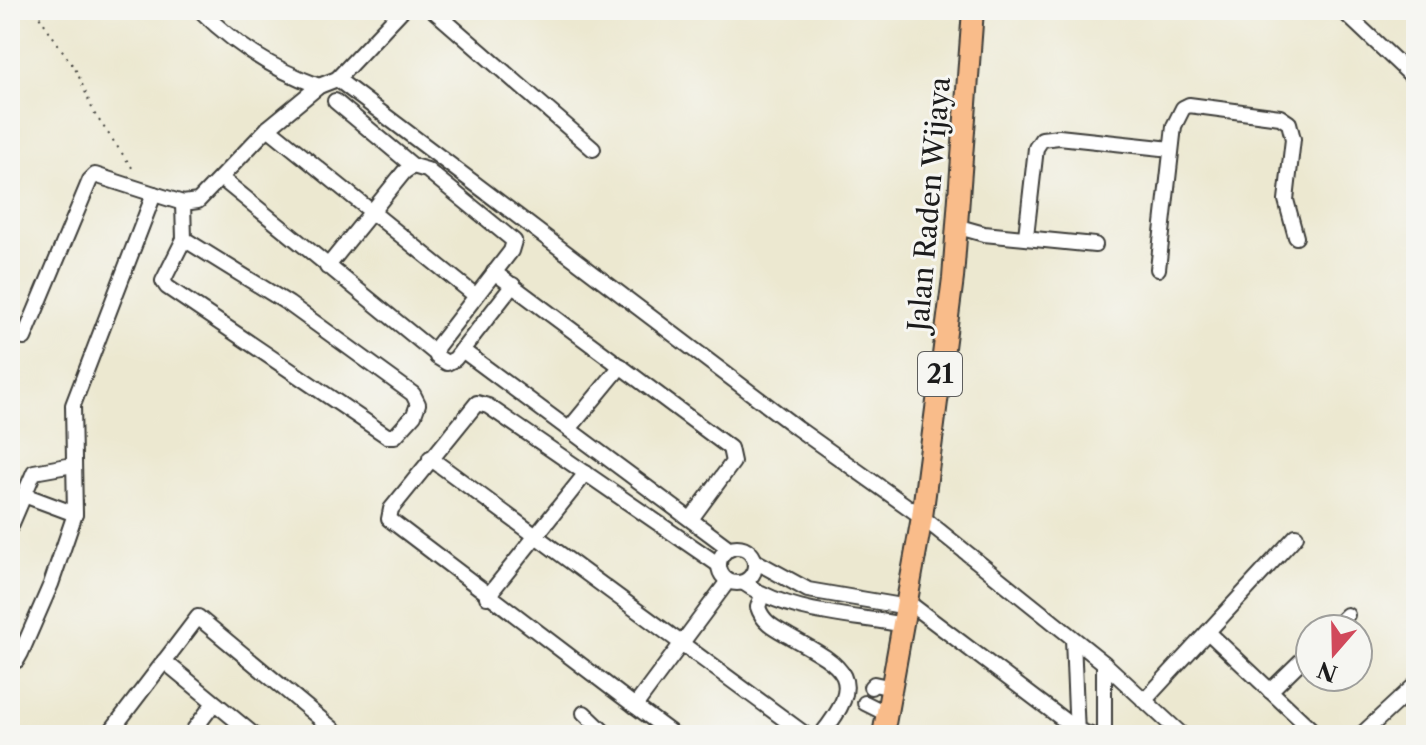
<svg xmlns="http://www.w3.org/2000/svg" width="1426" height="745" viewBox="0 0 1426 745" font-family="'Libre Caslon Text',serif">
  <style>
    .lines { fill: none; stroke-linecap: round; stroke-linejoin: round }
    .minor-casing { stroke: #3b3b37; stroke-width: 18 }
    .highway-casing { stroke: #3b3b37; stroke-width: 24 }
    .path { stroke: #3b3b37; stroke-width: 2; stroke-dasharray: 2 6; stroke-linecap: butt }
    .minor { stroke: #fff; stroke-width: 14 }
    .highway { stroke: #f9bc8a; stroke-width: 20 }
    .labels { text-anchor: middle; stroke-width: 6; stroke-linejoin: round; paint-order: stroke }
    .shield { fill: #f6f6f2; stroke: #5d5d5c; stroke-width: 2 }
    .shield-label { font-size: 26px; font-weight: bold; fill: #1c1c1c }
    .street-label { font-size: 28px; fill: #1c1c1c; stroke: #f6f6f2 }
  </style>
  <rect width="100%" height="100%" fill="#f6f6f2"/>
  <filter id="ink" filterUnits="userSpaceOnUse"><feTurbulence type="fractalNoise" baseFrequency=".0125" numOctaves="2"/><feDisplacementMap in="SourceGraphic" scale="16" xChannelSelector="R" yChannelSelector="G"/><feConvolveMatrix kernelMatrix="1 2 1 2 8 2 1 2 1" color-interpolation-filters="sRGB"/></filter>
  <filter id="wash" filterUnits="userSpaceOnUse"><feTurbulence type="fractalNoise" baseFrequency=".006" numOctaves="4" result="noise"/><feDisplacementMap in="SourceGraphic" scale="32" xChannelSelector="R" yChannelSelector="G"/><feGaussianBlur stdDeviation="1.8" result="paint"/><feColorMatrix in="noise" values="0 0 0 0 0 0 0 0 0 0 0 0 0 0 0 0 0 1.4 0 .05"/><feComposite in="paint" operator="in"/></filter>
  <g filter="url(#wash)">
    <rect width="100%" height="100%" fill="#ece8d0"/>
  </g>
  <g filter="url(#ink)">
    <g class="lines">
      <defs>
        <g id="minor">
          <path d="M200,10C235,45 272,69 319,86"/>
          <polyline points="433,10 593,149"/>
          <polyline points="1342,10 1416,80"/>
          <polyline points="337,79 797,428 922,517 1104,663 1182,735"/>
          <polyline points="335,101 413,166 427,170 514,241 511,251 436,348 437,357 447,363 455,359 513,285"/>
          <polyline points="268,128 476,296"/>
          <polyline points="222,179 435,353"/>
          <polyline points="183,203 184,239 163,281 167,287 387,436 395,436 414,415 418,404 413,394 289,304 184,239"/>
          <polyline points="959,227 984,234 1095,245"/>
          <polyline points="1026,236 1036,148 1042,139 1059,137 1171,149"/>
          <polyline points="327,267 404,172 413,166"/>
          <polyline points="1158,269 1174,126 1183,108 1189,105 1280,117 1289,123 1293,139 1286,200 1296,237"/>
          <polyline points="494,272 730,448 733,462 691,519"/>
          <polyline points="24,338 90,180 95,175 154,194"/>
          <polyline points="462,350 730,549"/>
          <polyline points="569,429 621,366"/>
          <polyline points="430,458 806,735"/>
          <polyline points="24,495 75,514"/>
          <polyline points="10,528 34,472 73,465"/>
          <circle cx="737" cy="565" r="18"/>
          <polyline points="755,561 808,590 908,607"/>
          <polyline points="719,565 488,406 477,403 391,509 389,519 635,706 728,581"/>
          <path d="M744,583C788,614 852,615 904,625"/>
          <path d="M762,595L758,607C763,623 775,628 789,636C845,667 867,678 821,735"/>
          <polyline points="487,597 586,473"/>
          <polyline points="909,603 1077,730 1091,735"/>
          <polyline points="1333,629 1347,615"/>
          <polyline points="1208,632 1317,735"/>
          <polyline points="1073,639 1077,735"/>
          <polyline points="10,661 17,660 21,653 51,584 75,514 73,405 154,194 183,203 198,201 268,128 319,86 337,79 402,10"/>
          <polyline points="164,661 254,735"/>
          <polyline points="871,687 874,684 892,688"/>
          <polyline points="1270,691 1310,652"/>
          <polyline points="1144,701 1296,536"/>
          <polyline points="865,703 887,714"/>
          <polyline points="635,706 674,735"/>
          <polyline points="584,713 607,735"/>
          <polyline points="108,735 198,617 340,735"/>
          <polyline points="190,735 214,703"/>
          <polyline points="1104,735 1104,663"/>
          <polyline points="1361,735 1416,684"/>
        </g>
        <polyline id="highway" points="883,735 922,517 953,278 973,10"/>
      </defs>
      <!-- minor casing -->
      <use href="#minor" class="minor-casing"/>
      <!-- highway casing -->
      <use href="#highway" class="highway-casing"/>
      <!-- path -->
      <polyline class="path" points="35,10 77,72 94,113 135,172"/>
      <!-- minor -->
      <use href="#minor" class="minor"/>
      <!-- highway -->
      <use href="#highway" class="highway"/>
    </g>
  </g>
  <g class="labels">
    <!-- shield labels -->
    <rect class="shield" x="918" y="352" width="44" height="44" rx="6"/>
    <g class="shield-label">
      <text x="940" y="383">21</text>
    </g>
    <!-- street labels -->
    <g class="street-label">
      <text transform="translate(929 204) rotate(-85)" y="10">Jalan Raden Wijaya</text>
    </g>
  </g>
  <!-- margin -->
  <rect width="1426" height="745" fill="none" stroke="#f6f6f2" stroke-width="40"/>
  <!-- north arrow -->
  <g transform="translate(1334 653) rotate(200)"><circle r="38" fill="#f6f6f2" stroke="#9f9f9c" stroke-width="2"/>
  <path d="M0-6L14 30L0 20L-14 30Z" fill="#d1495b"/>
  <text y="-12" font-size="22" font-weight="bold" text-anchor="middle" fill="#1c1c1c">N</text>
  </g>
</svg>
